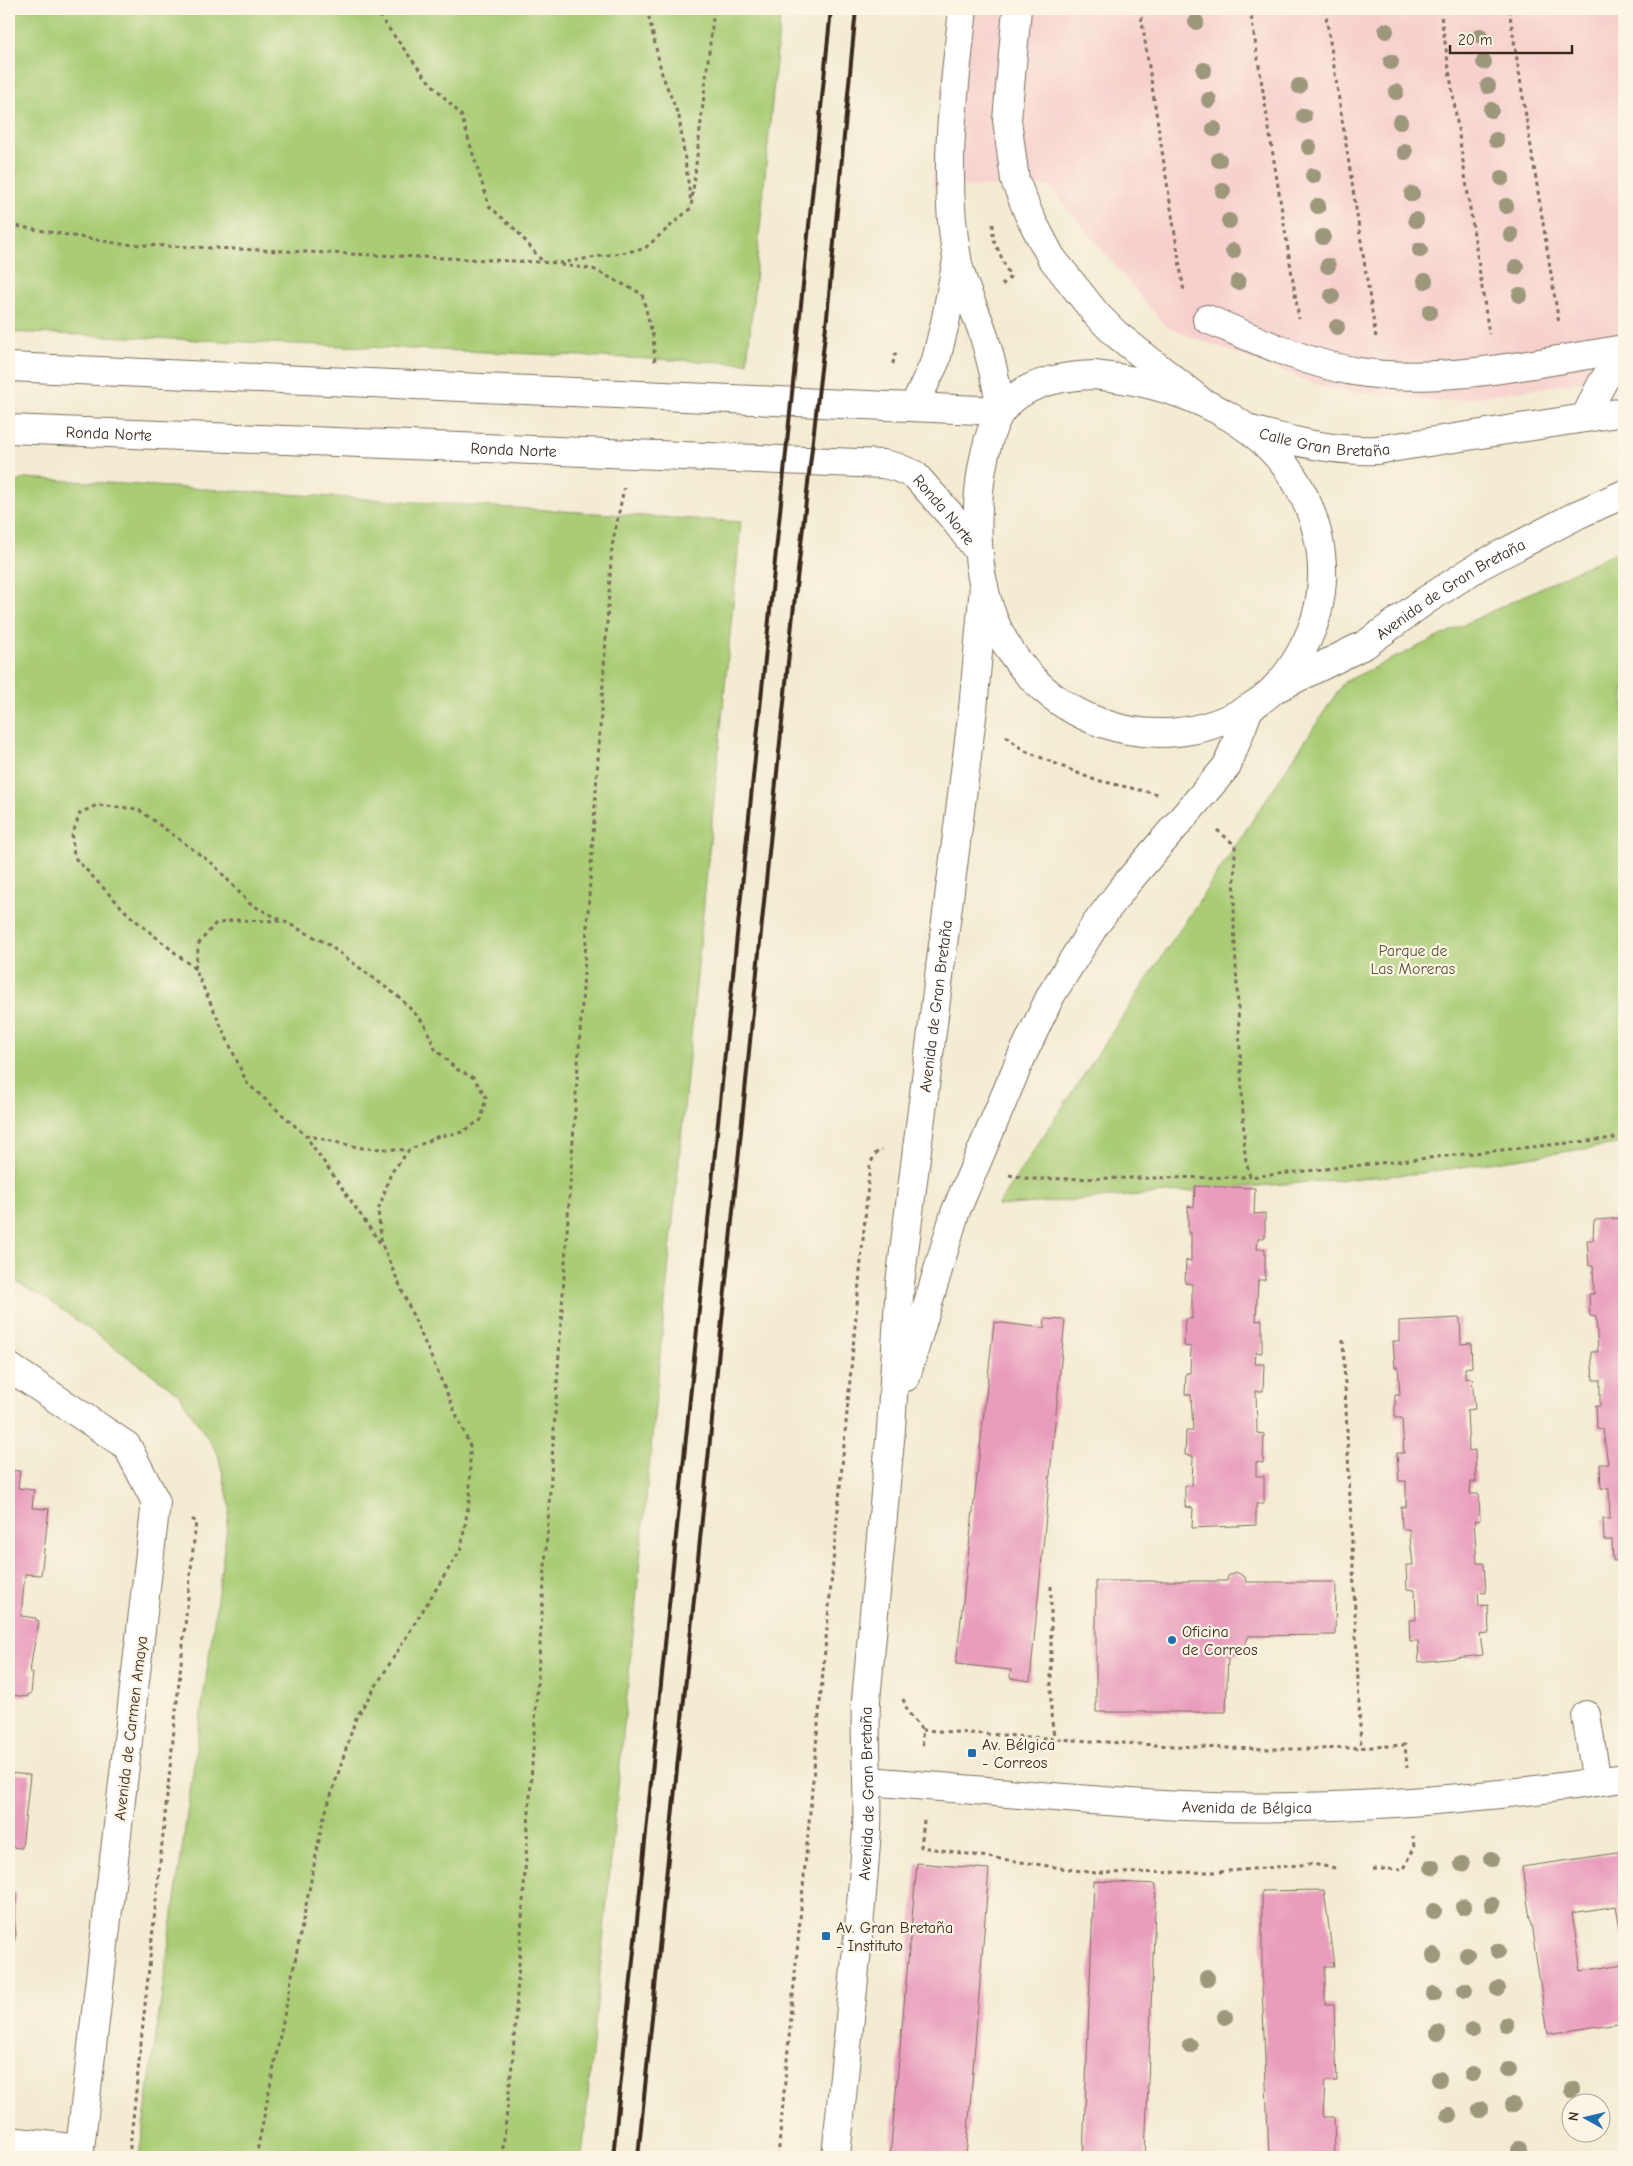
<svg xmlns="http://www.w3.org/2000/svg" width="1633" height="2166" viewBox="0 0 1633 2166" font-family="'Comic Neue',sans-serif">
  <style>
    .built { fill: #f7d0ce }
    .green { fill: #a9cc75; stroke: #727b4a }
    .building { fill: #e99dbd }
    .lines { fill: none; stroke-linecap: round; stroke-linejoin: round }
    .minor-casing { stroke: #7b6e5d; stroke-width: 30 }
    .major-casing { stroke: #7b6e5d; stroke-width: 30 }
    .path { stroke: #7b6e5d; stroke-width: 3; stroke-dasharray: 4 4; stroke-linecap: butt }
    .minor { stroke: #fff; stroke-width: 28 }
    .major { stroke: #fff; stroke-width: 28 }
    .rail { stroke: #3b2a1e; stroke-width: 4 }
    .tree { fill: #9d977b }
    .poi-dot { fill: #1f6fb2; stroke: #fcf5e5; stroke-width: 2 }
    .labels { text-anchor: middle; stroke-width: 4.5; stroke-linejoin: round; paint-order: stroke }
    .street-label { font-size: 16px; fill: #3b2a1e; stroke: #fcf5e5 }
    .park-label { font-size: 16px; fill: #565234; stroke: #fcf5e5 }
    .poi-label { font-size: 16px; fill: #3b2a1e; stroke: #fcf5e5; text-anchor: start }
  </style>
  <rect width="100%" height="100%" fill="#fcf5e5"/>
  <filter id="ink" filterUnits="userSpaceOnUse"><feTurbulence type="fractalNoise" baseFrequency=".02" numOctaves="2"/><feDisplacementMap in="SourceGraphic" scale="10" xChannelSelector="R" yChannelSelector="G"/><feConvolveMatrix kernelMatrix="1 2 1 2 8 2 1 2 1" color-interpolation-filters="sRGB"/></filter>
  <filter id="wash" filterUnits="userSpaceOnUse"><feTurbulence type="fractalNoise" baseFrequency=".0096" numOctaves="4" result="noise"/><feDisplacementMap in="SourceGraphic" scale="20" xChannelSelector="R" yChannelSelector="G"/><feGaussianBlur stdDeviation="1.12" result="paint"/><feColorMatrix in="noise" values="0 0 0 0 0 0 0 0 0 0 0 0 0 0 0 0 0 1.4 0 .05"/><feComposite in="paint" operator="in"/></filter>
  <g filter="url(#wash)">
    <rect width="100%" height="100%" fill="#f3ebd2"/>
    <!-- built -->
    <polygon class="built" points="949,9 1624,9 1624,376 1441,402 1332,390 1166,327 1049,186 932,187"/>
    <!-- green -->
    <g class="green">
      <polygon points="9,9 781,9 747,363 9,332"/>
      <polygon points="25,478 741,522 582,2157 139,2157 230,1506 218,1454 178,1393 47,1299 9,1278 9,487"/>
      <polygon points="1624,548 1624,1143 1415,1174 997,1206 1344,682"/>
    </g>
    <g id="blocks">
      <!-- building -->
      <g class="building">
        <polygon points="1195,1186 1255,1188 1254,1214 1265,1213 1265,1238 1258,1238 1257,1249 1265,1249 1265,1280 1258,1280 1256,1321 1262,1320 1262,1353 1256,1352 1255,1364 1264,1364 1263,1391 1256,1391 1257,1433 1264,1434 1263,1463 1256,1462 1256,1476 1264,1476 1264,1504 1256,1504 1256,1525 1192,1528 1193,1508 1185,1507 1185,1485 1192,1486 1193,1456 1185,1455 1186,1431 1193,1431 1191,1395 1185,1394 1186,1373 1190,1373 1191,1347 1184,1346 1185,1319 1192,1319 1192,1284 1185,1283 1186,1260 1191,1261 1191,1233 1188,1233 1188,1206 1194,1207"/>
        <polygon points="1624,1218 1624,1560 1613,1561 1612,1540 1604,1540 1603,1519 1610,1519 1609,1489 1601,1488 1600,1464 1608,1464 1603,1429 1597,1428 1596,1406 1600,1406 1600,1380 1593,1380 1591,1352 1598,1352 1596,1317 1590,1316 1589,1294 1594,1294 1593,1266 1589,1266 1587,1240 1593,1240 1594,1220"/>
        <polygon points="1460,1318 1461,1344 1471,1343 1472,1367 1465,1368 1465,1379 1472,1378 1475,1409 1467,1410 1469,1451 1475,1450 1476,1482 1471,1482 1470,1494 1479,1494 1480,1520 1474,1521 1477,1563 1484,1563 1486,1593 1478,1592 1479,1606 1488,1605 1489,1633 1480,1634 1483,1655 1419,1662 1418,1641 1410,1641 1409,1620 1416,1620 1415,1590 1407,1589 1406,1565 1413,1565 1409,1529 1402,1529 1401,1507 1406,1507 1406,1481 1399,1481 1397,1453 1404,1453 1402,1418 1395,1418 1395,1395 1400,1395 1398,1367 1395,1367 1393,1341 1399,1341 1399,1321"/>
        <polygon points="1045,1319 1065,1320 1030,1681 1010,1678 1011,1670 956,1664 994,1322 1044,1328"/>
        <polygon points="9,1470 20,1471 18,1488 34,1490 32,1508 49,1509 41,1575 25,1574 21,1616 36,1618 36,1620 39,1621 32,1657 30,1673 33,1673 31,1694 28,1694 28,1697 12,1695 10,1714"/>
        <polygon points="1236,1572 1245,1577 1246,1582 1336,1582 1335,1635 1249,1636 1242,1651 1235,1655 1228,1655 1226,1712 1096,1712 1096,1581 1227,1581 1228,1576"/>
        <polygon points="9,1773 30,1775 22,1848 9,1847"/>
        <polygon points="1624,1852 1624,1953 1616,1906 1572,1913 1581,1971 1624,1964 1624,2022 1548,2034 1522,1867"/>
        <polygon points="917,1863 989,1869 966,2157 890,2157"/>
        <polygon points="1094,1881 1156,1884 1145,2157 1083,2157"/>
        <polygon points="1324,1890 1334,1966 1325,1966 1325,2004 1334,2004 1337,2081 1325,2081 1323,2117 1334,2117 1335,2157 1269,2157 1262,1986 1262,1891"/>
        <polygon points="9,1893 17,1893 14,1916 16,1934 12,1950 9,1950"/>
      </g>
    </g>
  </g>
  <g filter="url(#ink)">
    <use href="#blocks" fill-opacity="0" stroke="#7b6e5d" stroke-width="1"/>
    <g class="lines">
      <defs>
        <g id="minor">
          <path d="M963,9C954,92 942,175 957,258C961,285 975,308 983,333C991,359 997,385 1001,411"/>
          <polyline points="1017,9 1007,120 1015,180 1029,215 1051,257 1097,315 1116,334 1197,398"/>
          <path d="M1207,319C1255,339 1302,362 1353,371C1438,386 1540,362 1624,349"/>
          <path d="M1585,418C1596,396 1603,373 1624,359"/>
          <polyline points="9,1367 127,1446 156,1502 79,2157"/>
          <polyline points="906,1377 955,1213 1021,1058 1051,995 1095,925 1126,884 1227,766 1249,709"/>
          <polyline points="1586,1715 1597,1782"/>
          <path id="s1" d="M868,1781C973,1789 1078,1801 1183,1806C1330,1812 1479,1800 1624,1778"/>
          <polyline points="9,2141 80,2149"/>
          <path id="s2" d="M836,2157C846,2048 860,1938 867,1828C869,1785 864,1743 866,1700L891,1429L900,1283L973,709L984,586"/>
        </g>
        <g id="major">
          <polyline points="9,367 1001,411"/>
          <path d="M1094,375C1192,385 1290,428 1317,532C1325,564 1324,600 1311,631C1298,662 1279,691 1249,708C1153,765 1035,720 993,618C980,583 976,544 978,507C979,480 986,432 1002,410C1023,383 1062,376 1094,375Z"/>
          <polyline points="914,406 936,360 945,323 957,260"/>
          <path id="s3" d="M9,429L883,464L896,467L915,475L953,518L979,552"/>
          <path id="s4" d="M1251,430C1293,441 1333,452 1377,450L1624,412"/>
          <path id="s5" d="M1279,687L1366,644L1425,601L1479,566L1579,514L1624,494"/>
        </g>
      </defs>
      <!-- minor casing -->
      <use href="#minor" class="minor-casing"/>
      <!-- major casing -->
      <use href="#major" class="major-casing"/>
      <!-- path -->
      <g class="path">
        <polyline points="374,9 425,77 461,115 489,206 516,230 543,262"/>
        <polyline points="647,9 662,74 679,117 691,203"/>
        <polyline points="1140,9 1184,292"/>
        <polyline points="1250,9 1299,319"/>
        <polyline points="1325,9 1376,338"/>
        <polyline points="1440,9 1489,334"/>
        <polyline points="1509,9 1559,324"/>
        <polyline points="993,224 993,238 1010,277 1001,286"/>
        <polyline points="9,225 121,244 560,263 644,249 691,208 714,9"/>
        <polyline points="561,265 593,269 642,294 653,337 655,362"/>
        <polyline points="893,364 894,356 899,350"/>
        <polyline points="1006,736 1023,750 1092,779 1157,794"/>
        <polyline points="1217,830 1235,845 1234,924 1245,1156 1250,1177 1624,1137"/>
        <polyline points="280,921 235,920 215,924 199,943 195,969 247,1083 305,1135 362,1148 408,1150"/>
        <polyline points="195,969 129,915 74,857 72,836 80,813 97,805 138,809 214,865 250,904 326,943 399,997 424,1023 435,1049 456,1069 474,1078 486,1097 481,1120 462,1132 436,1137 409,1150 391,1173 378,1211 382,1245"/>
        <polyline points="1009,1175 1032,1179 1250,1177"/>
        <polyline points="1343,1340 1361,1748"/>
        <polyline points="1051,1586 1051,1714 1054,1737"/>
        <polyline points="903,1699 908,1712 922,1730 923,1749"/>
        <path d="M922,1730C1082,1739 1244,1757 1405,1745L1407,1768"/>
        <polyline points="924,1820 921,1847 1095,1873 1217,1872 1312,1864 1335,1868"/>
        <polyline points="1373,1869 1404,1869 1414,1848 1413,1836"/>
        <polyline points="129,2157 196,1521 190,1519"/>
        <polyline points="256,2157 323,1820 356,1718 461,1549 470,1495 470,1446 383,1247 305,1135"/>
        <polyline points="502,2157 513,2055 612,546 624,488"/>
        <polyline points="778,2157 870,1164 876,1153 882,1150"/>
      </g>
      <!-- minor -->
      <use href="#minor" class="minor"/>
      <!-- major -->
      <use href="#major" class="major"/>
      <!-- rail -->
      <g class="rail">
        <polyline points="613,2157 831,9"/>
        <polyline points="638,2157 792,623 827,317 856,9"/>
      </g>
    </g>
    <!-- trees -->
    <g class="tree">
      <circle cx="1196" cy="22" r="8"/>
      <circle cx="1386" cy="31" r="8"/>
      <circle cx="1480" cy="36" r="8"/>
      <circle cx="1391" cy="62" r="8"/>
      <circle cx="1484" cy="62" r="8"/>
      <circle cx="1204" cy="70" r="8"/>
      <circle cx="1299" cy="86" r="8"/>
      <circle cx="1488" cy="86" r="8"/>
      <circle cx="1396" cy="92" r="8"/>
      <circle cx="1209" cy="100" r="8"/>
      <circle cx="1491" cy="110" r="8"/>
      <circle cx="1304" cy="116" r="8"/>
      <circle cx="1400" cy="122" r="8"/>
      <circle cx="1214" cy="129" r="8"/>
      <circle cx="1496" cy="140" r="8"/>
      <circle cx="1309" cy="147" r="8"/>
      <circle cx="1405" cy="152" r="8"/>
      <circle cx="1219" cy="160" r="8"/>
      <circle cx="1313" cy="176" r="8"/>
      <circle cx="1502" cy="178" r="8"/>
      <circle cx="1223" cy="191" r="8"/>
      <circle cx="1412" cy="194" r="8"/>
      <circle cx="1318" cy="206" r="8"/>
      <circle cx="1506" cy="206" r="8"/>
      <circle cx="1416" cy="220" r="8"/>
      <circle cx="1229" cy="221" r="8"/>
      <circle cx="1511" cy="235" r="8"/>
      <circle cx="1323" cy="237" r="8"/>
      <circle cx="1420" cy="250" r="8"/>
      <circle cx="1233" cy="251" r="8"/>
      <circle cx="1328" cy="266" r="8"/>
      <circle cx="1516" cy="267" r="8"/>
      <circle cx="1425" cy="281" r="8"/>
      <circle cx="1238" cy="282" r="8"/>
      <circle cx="1520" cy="295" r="8"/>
      <circle cx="1332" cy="296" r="8"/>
      <circle cx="1430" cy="312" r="8"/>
      <circle cx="1337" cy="327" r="8"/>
      <circle cx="1491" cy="1859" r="8"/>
      <circle cx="1462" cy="1864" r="8"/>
      <circle cx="1432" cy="1867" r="8"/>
      <circle cx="1492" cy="1905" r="8"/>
      <circle cx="1463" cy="1907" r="8"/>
      <circle cx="1434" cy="1911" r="8"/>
      <circle cx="1498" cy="1951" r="8"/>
      <circle cx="1467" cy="1955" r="8"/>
      <circle cx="1434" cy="1956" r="8"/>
      <circle cx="1207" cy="1978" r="8"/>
      <circle cx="1498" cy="1989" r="8"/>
      <circle cx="1465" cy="1990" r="8"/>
      <circle cx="1434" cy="1994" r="8"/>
      <circle cx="1225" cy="2017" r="8"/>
      <circle cx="1506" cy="2025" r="8"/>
      <circle cx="1472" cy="2030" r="8"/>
      <circle cx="1438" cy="2033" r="8"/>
      <circle cx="1190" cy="2046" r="8"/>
      <circle cx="1509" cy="2069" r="8"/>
      <circle cx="1472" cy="2074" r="8"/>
      <circle cx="1439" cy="2079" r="8"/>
      <circle cx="1572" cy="2090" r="8"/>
      <circle cx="1512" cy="2105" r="8"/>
      <circle cx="1480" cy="2110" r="8"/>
      <circle cx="1449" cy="2115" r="8"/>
      <circle cx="1519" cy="2149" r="8"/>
    </g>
  </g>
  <!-- markers -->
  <g class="poi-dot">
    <circle cx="1172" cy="1640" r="5"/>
    <rect x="967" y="1748" width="10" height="10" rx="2.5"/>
    <rect x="821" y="1931" width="10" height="10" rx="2.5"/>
  </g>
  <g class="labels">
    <!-- street labels -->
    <g class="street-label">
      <text dy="6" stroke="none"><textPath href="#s3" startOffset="100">Ronda Norte</textPath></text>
      <text dy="6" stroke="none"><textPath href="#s4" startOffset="75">Calle Gran Bretaña</textPath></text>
      <text dy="6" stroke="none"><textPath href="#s3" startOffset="505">Ronda Norte</textPath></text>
      <text dy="6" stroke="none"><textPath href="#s3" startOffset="954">Ronda Norte</textPath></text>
      <text dy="6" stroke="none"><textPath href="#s5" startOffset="198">Avenida de Gran Bretaña</textPath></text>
      <text dy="6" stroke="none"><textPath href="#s2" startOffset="1156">Avenida de Gran Bretaña</textPath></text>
      <text transform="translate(130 1728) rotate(-83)" y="6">Avenida de Carmen Amaya</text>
      <text dy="6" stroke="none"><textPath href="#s2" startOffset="365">Avenida de Gran Bretaña</textPath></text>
      <text dy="6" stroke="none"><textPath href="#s1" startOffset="380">Avenida de Bélgica</textPath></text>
    </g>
    <!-- park labels -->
    <g class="park-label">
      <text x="1413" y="956">Parque de<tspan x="1413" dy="18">Las Moreras</tspan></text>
    </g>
    <!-- poi labels -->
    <g class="poi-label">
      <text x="1182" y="1637">Oficina<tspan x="1182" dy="18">de Correos</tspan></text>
      <text x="982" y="1750">Av. Bélgica<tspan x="982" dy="18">- Correos</tspan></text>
      <text x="836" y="1933">Av. Gran Bretaña<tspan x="836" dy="18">- Instituto</tspan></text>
    </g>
  </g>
  <!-- margin -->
  <rect width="1633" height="2166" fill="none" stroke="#fcf5e5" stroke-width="30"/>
  <!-- north arrow -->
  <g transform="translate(1586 2118) rotate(278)"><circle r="24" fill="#fcf5e5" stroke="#afa495"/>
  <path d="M0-4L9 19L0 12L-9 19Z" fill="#1f6fb2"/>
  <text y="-8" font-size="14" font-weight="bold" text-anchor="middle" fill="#3b2a1e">N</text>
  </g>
  <!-- scale -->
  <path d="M1450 45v8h122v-8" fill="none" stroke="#3b2a1e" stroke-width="2.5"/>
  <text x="1458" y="45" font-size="15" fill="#3b2a1e" stroke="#fcf5e5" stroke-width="4" paint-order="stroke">20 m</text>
</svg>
